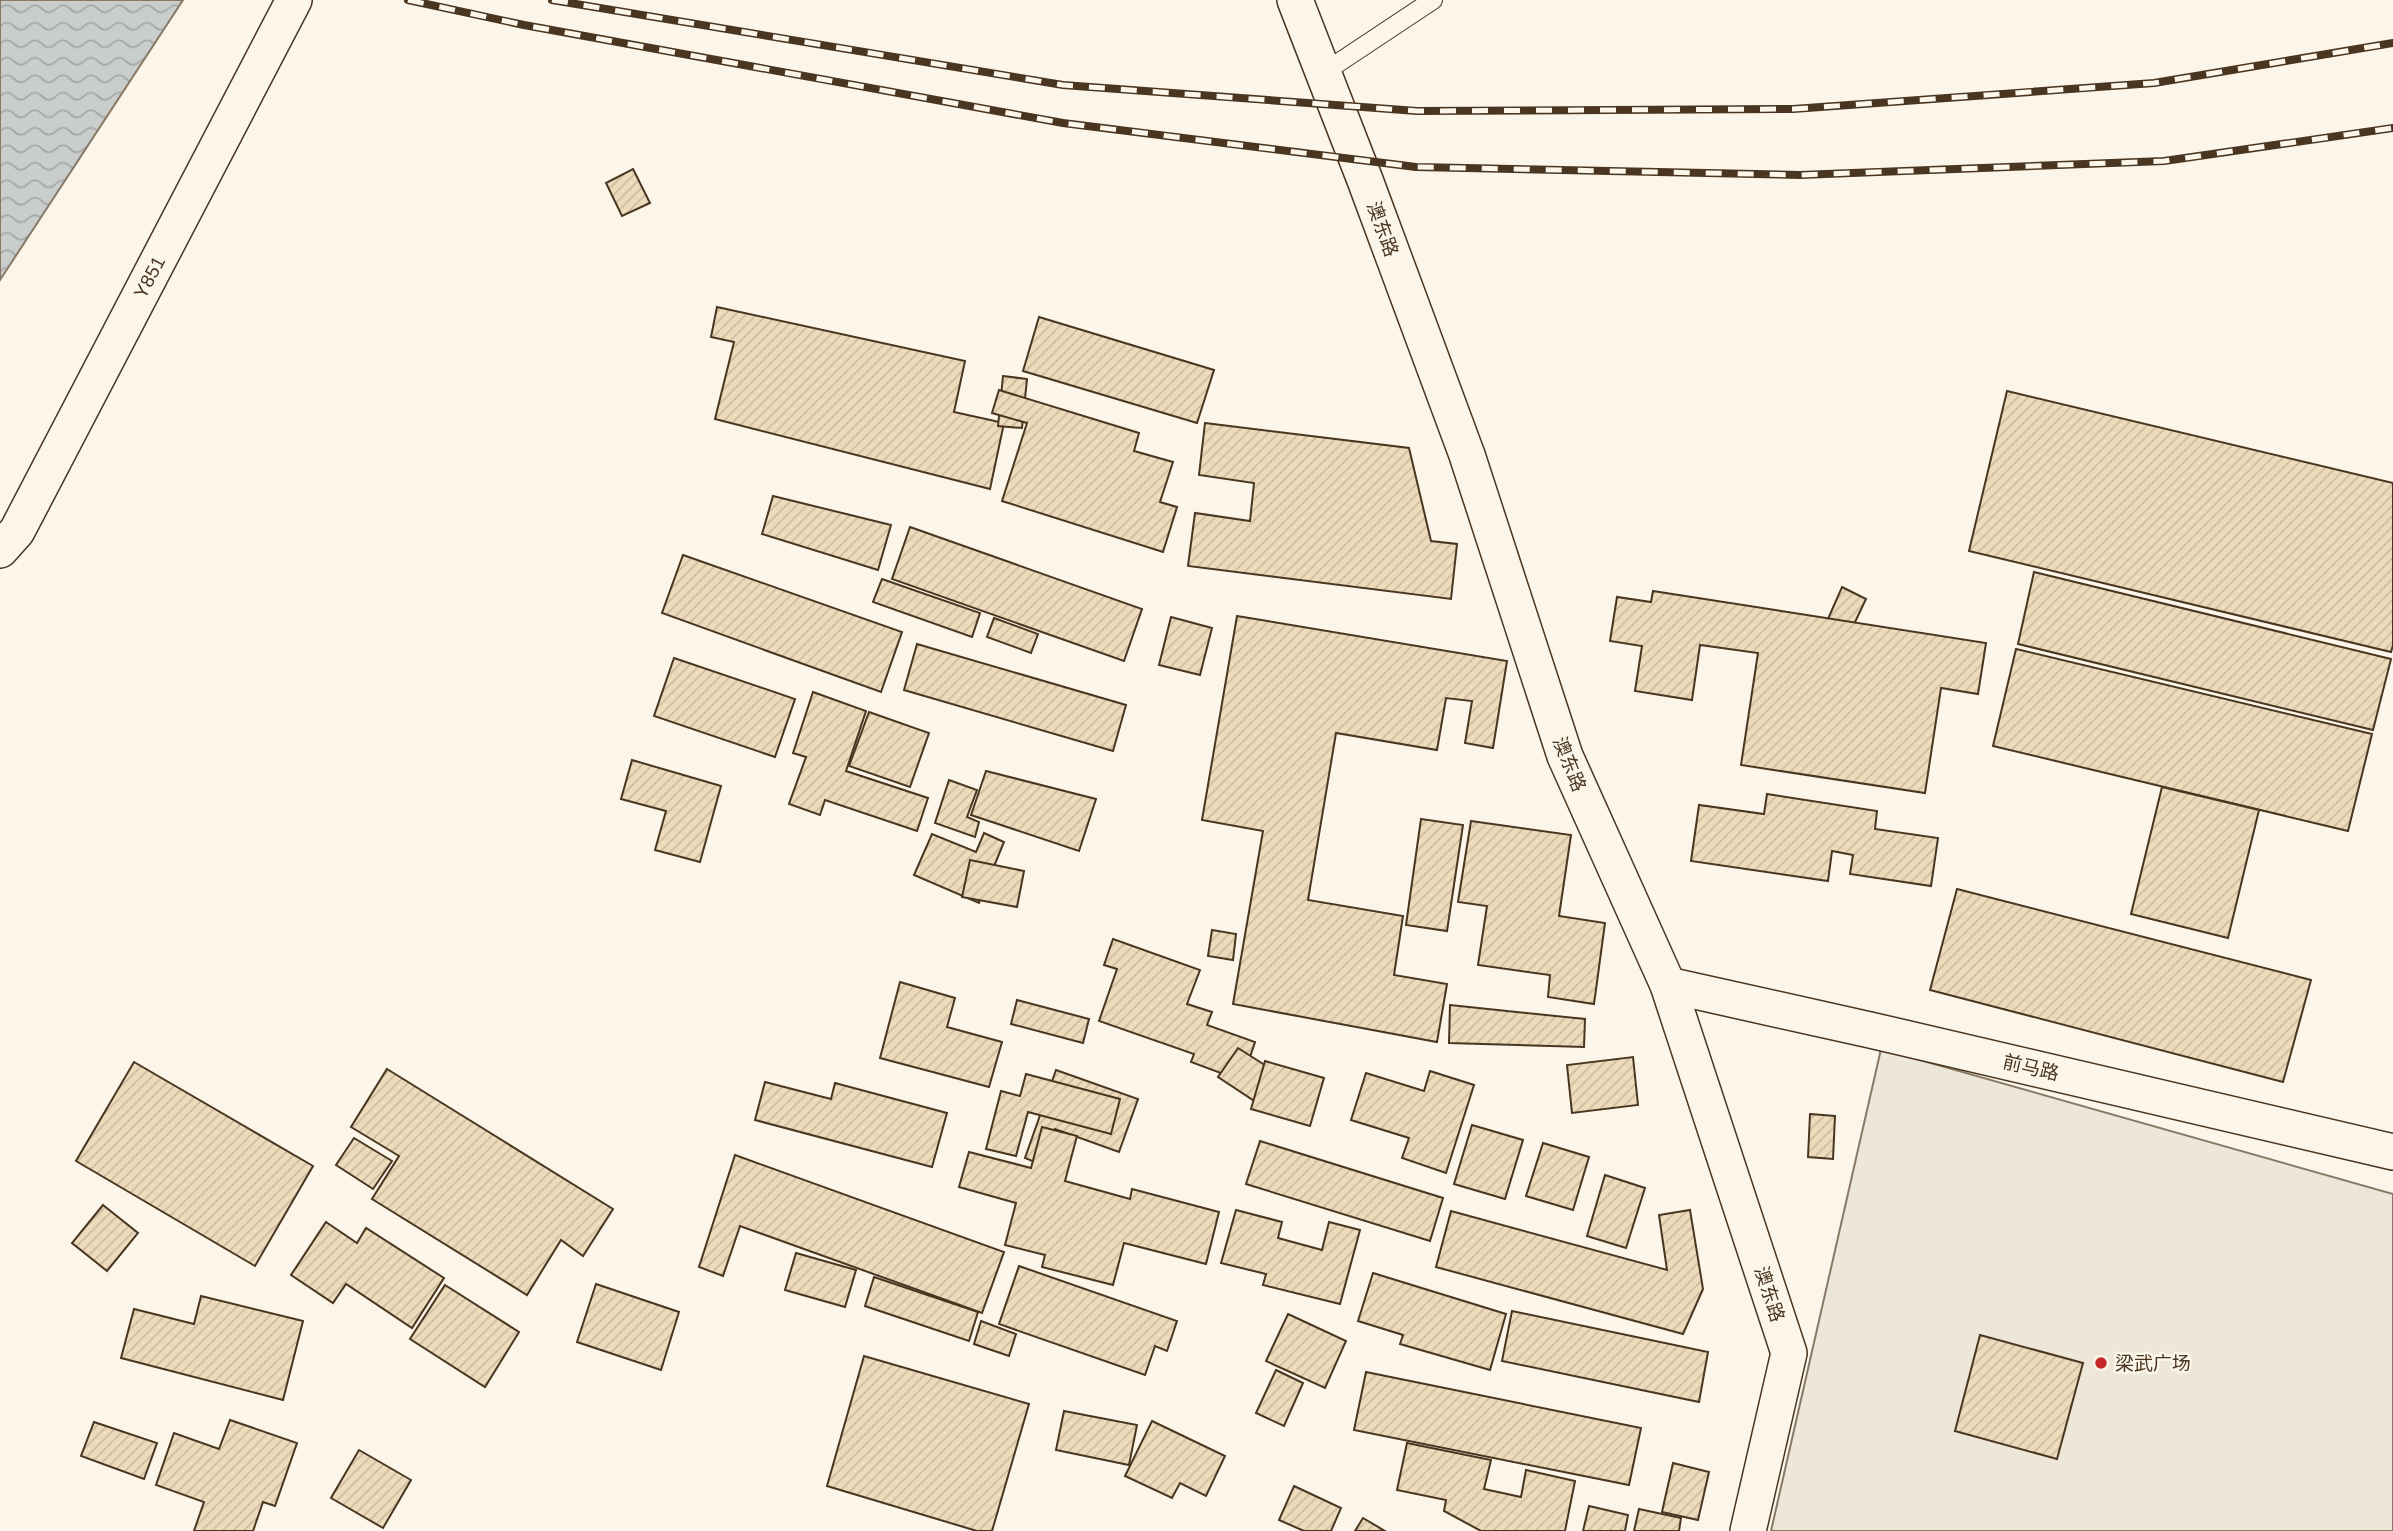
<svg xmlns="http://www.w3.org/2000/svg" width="2393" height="1531" viewBox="0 0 2393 1531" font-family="Arial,'Noto Sans SC',sans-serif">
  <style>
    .parking { fill: #ede7d9; stroke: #887966; stroke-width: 2 }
    .water { fill: url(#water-waves); stroke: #887966; stroke-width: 2 }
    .building { fill: url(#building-hatch); stroke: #4a3520; stroke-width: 2 }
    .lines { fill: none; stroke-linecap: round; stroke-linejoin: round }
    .lane-casing { stroke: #4a3520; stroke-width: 20 }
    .street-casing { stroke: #4a3520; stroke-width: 38 }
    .lane { stroke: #fbf6e9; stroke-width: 18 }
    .street { stroke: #fbf6e9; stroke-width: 35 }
    .rail-casing { stroke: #4a3520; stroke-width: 8 }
    .rail { stroke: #fbf6e9; stroke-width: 5; stroke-dasharray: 16; stroke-linecap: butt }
    .poi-dot { fill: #c62828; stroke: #fbf6e9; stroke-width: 2.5 }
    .labels { text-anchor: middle; stroke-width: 5; stroke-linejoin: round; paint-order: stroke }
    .street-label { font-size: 19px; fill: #4a3520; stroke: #fbf6e9 }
    .poi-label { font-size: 19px; fill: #4a3520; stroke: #fbf6e9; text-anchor: start }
  </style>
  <defs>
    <pattern id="water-waves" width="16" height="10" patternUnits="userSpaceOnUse" patternTransform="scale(1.75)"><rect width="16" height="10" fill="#c9cecd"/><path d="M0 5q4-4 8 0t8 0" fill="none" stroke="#a5a8a6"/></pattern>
    <pattern id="building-hatch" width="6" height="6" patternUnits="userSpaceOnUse" patternTransform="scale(1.75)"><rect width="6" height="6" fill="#ecdcbc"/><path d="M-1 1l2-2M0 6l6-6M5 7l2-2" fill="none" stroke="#ccbda1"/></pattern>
  </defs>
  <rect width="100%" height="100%" fill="#fbf6e9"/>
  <!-- parking -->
  <polygon class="parking" points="1881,1049 2393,1194 2393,1531 1771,1531"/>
  <!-- water -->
  <polygon class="water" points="0,0 183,0 0,280"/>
  <!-- building -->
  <g class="building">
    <polygon points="633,169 650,203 622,216 606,183"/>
    <polygon points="717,307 965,361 954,412 1004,423 990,489 715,419 734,342 711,337"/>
    <polygon points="1039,317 1214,370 1197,423 1023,371"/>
    <polygon points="1003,376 1027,379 1022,428 998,426"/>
    <polygon points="999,390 1139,433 1134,451 1173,462 1160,502 1177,507 1163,552 1002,501 1027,423 992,413"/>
    <polygon points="2007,391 2393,483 2393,645 2391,652 1969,551"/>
    <polygon points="1205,423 1409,448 1431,541 1457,544 1451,599 1188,566 1195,513 1250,521 1254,483 1199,475"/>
    <polygon points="773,496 891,525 878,570 762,534"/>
    <polygon points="910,527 1142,609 1124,661 892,579"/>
    <polygon points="683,555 902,632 881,692 662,613"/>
    <polygon points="2034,572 2391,659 2373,730 2018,644"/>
    <polygon points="882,579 980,613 972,637 873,602"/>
    <polygon points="1842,587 1866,599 1847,639 1824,628"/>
    <polygon points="1653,591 1986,643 1978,694 1941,688 1925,793 1741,765 1758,653 1700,645 1692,700 1635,691 1642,646 1610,641 1617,597 1651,602"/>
    <polygon points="1237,616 1507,661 1493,748 1465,743 1472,701 1446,698 1437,750 1336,733 1308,900 1403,916 1394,975 1447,984 1437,1042 1233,1004 1263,831 1202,820"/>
    <polygon points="1171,617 1212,628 1200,675 1159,665"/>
    <polygon points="994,618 1038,634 1031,653 987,637"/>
    <polygon points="917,644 1126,705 1113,751 904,690"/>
    <polygon points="2016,649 2372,734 2348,831 1993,746"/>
    <polygon points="674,658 795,699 775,757 654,716"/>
    <polygon points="813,692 866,711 846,771 928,798 917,831 825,800 820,815 789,804 806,757 793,753"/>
    <polygon points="869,712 929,733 910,787 849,766"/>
    <polygon points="632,760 721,786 700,862 655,850 666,811 621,799"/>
    <polygon points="986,771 1096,799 1079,851 971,815"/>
    <polygon points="949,780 977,790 967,817 979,822 975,837 935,823"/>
    <polygon points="2162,787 2259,810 2228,938 2131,914"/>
    <polygon points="1767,794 1877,811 1875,829 1938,838 1931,886 1850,874 1853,855 1832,851 1828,881 1691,861 1699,805 1764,814"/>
    <polygon points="1421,819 1463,825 1447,931 1406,925"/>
    <polygon points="1471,821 1571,835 1559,916 1605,923 1594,1004 1548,997 1550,975 1478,965 1487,906 1458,902"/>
    <polygon points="984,833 1004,842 979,903 914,875 932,834 976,852"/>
    <polygon points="970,860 1024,871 1017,907 962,897"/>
    <polygon points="1957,889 2311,980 2283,1082 1930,990"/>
    <polygon points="1212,930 1236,934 1233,960 1208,956"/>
    <polygon points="1113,939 1200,970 1187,1004 1212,1012 1207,1025 1255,1042 1242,1081 1191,1062 1194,1054 1099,1021 1117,969 1104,965"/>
    <polygon points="900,982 955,998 947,1027 1002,1042 989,1087 880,1058"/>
    <polygon points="1017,1000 1089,1019 1083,1043 1011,1024"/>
    <polygon points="1450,1005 1585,1019 1584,1047 1449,1043"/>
    <polygon points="1238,1048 1282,1076 1262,1106 1218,1077"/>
    <polygon points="1633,1057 1638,1105 1572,1113 1567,1065"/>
    <polygon points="1265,1061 1324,1078 1310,1126 1251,1109"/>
    <polygon points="134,1062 313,1166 255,1266 76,1161"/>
    <polygon points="387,1069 613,1209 583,1256 561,1240 527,1295 372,1199 399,1156 351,1127"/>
    <polygon points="1056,1070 1138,1099 1119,1152 1055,1129 1042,1165 1025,1158"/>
    <polygon points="1430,1071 1474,1085 1446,1173 1402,1158 1409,1138 1351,1120 1366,1073 1424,1091"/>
    <polygon points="1026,1074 1120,1099 1111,1134 1028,1112 1016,1156 986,1149 1001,1091 1020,1096"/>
    <polygon points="765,1082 831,1099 835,1083 947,1113 932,1167 755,1120"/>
    <polygon points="1810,1114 1835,1116 1833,1159 1808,1157"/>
    <polygon points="1472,1125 1523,1140 1505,1199 1454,1184"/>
    <polygon points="1042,1127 1077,1136 1065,1181 1130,1199 1132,1189 1219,1212 1206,1264 1124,1243 1113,1285 1042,1267 1045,1255 1005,1245 1016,1203 959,1187 969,1152 1031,1168"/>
    <polygon points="354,1138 392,1161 373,1189 336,1165"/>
    <polygon points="1260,1141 1443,1198 1430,1241 1246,1184"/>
    <polygon points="1543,1143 1589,1157 1573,1210 1526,1196"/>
    <polygon points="735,1155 1004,1252 982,1313 740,1226 723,1276 699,1267"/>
    <polygon points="1605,1175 1645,1188 1626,1248 1587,1236"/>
    <polygon points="103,1205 138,1233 107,1271 72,1243"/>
    <polygon points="1236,1210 1282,1222 1278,1238 1322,1250 1329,1222 1360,1230 1340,1304 1263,1285 1266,1274 1221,1263"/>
    <polygon points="1690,1210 1703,1289 1683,1334 1436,1267 1451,1211 1667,1270 1659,1215"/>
    <polygon points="326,1222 357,1243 366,1228 444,1278 412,1328 346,1284 333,1303 291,1275"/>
    <polygon points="796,1253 856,1270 845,1307 785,1290"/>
    <polygon points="1019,1266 1177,1321 1167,1351 1155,1346 1145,1375 999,1324"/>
    <polygon points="1373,1273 1506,1314 1490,1370 1400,1344 1403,1335 1358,1321"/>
    <polygon points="874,1277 978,1312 969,1341 865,1306"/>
    <polygon points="596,1284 679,1312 661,1370 577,1342"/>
    <polygon points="445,1285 519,1332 485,1387 410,1339"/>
    <polygon points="201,1296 303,1321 283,1400 121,1358 134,1309 194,1324"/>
    <polygon points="1512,1311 1708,1352 1699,1402 1502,1361"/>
    <polygon points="1288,1314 1346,1341 1325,1388 1266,1361"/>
    <polygon points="981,1321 1016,1334 1009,1356 974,1344"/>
    <polygon points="1980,1335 2083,1363 2057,1459 1955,1431"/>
    <polygon points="864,1356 1029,1404 992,1531 977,1531 827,1486"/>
    <polygon points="1276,1370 1303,1383 1284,1426 1256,1413"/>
    <polygon points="1366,1372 1641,1428 1629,1485 1354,1430"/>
    <polygon points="1064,1411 1137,1425 1129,1465 1056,1450"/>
    <polygon points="230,1420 297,1443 275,1506 263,1502 253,1531 194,1531 204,1502 156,1485 174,1433 219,1449"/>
    <polygon points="1152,1421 1225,1456 1206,1496 1180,1483 1172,1498 1125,1476"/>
    <polygon points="94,1422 157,1443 144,1479 81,1456"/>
    <polygon points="1407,1443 1491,1460 1484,1489 1521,1497 1526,1470 1575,1481 1565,1531 1481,1531 1444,1511 1446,1500 1397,1490"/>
    <polygon points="359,1450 411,1480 383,1528 331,1498"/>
    <polygon points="1673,1463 1709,1472 1698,1520 1662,1512"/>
    <polygon points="1294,1486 1341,1508 1331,1531 1304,1531 1279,1520"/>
    <polygon points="1589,1506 1628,1515 1625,1531 1583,1531"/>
    <polygon points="1639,1509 1681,1518 1679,1531 1634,1531"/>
    <polygon points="1363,1518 1385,1531 1355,1531"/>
  </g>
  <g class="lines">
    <defs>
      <polyline id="lane" points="1323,73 1433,0"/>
      <g id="street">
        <polyline points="1295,0 1365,180 1467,455 1565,756 1668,985 1789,1353 1748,1531"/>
        <polyline points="0,550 17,531 294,0"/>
        <polyline points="1668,985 1870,1030 2393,1152"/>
      </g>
    </defs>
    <!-- lane casing -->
    <use href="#lane" class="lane-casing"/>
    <!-- street casing -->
    <use href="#street" class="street-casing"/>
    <!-- lane -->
    <use href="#lane" class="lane"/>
    <!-- street -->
    <use href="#street" class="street"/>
    <defs>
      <g id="rail">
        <polyline points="408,0 524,25 1063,123 1416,167 1800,175 2164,161 2393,128"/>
        <polyline points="552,0 1063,85 1417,111 1793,109 2154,83 2393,43"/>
      </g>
    </defs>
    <!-- rail casing -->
    <use href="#rail" class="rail-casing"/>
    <!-- rail -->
    <use href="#rail" class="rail"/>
  </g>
  <!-- markers -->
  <circle class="poi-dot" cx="2101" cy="1363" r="7"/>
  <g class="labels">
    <!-- street labels -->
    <g class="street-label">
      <text transform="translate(1383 229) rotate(70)" y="7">澳东路</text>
      <text transform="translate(149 277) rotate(-62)" y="7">Y851</text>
      <text transform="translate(1570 764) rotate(68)" y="7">澳东路</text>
      <text transform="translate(2031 1067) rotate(13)" y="7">前马路</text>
      <text transform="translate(1770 1294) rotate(72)" y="7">澳东路</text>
    </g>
    <!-- poi labels -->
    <g class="poi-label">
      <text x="2115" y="1370">梁武广场</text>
    </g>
  </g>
</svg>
